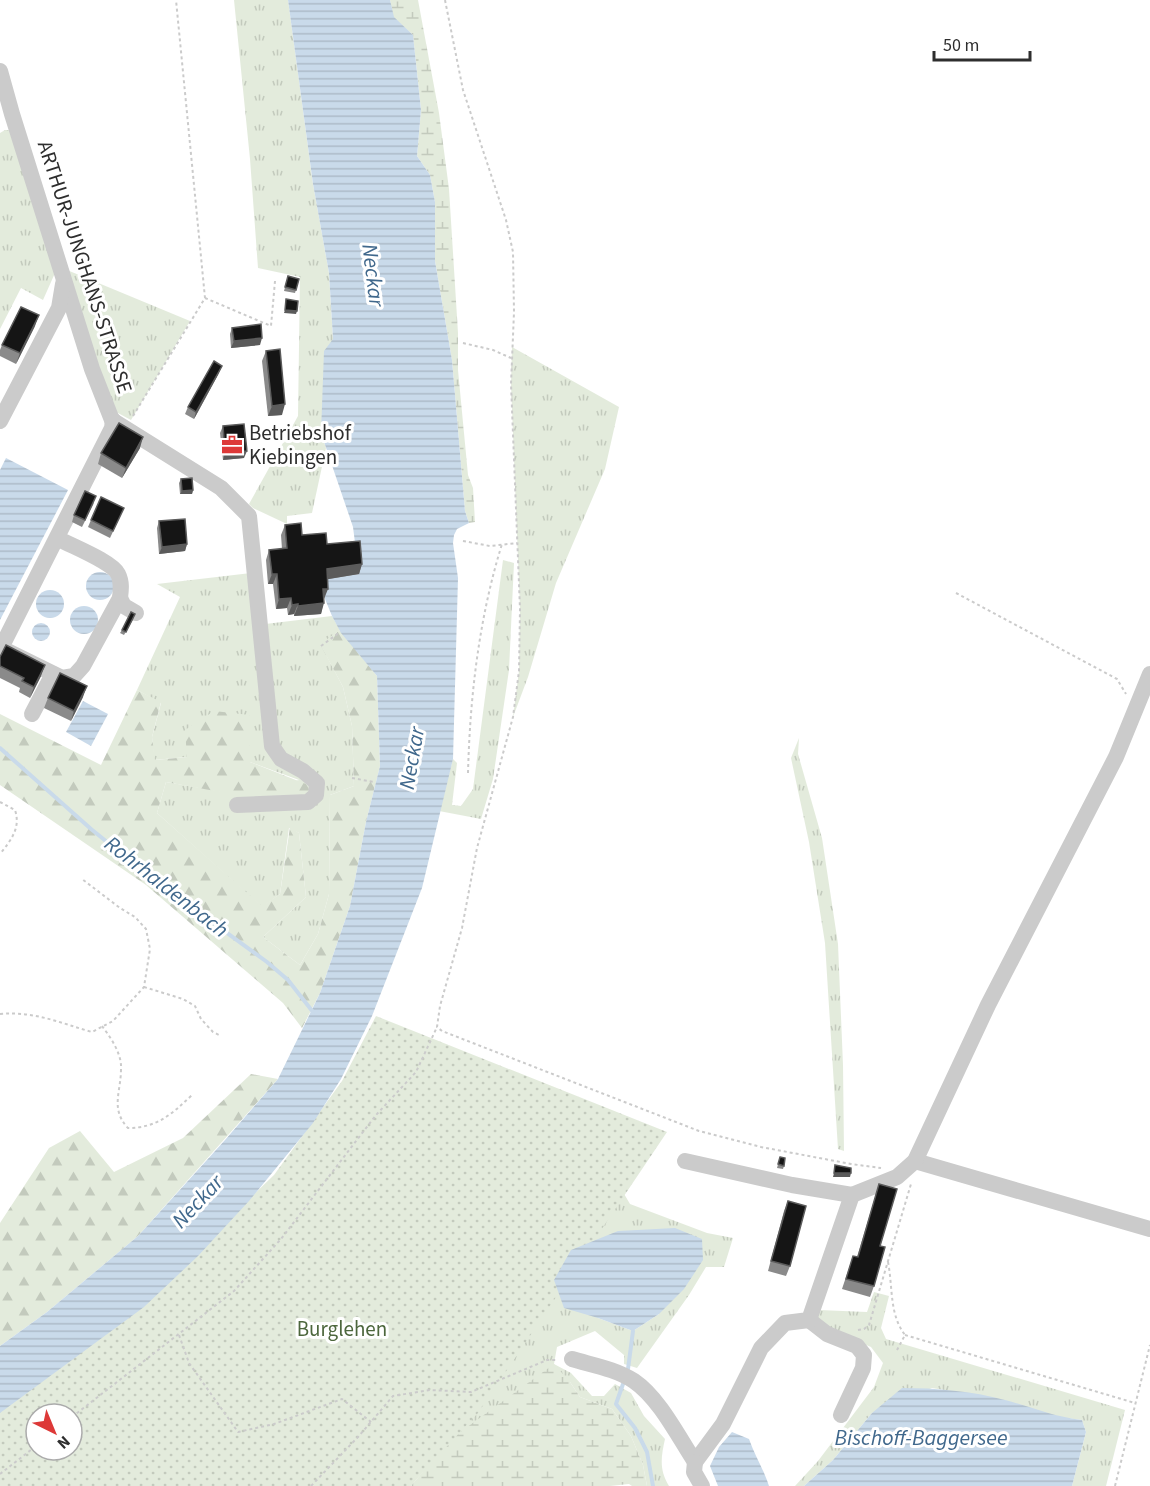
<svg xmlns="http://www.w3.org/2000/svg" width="1150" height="1486" viewBox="0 0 1150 1486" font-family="'Source Sans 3',sans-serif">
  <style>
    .grass { fill: url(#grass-tufts); fill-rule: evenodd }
    .forest { fill: url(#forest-firs) }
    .wetland { fill: url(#wetland-marsh) }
    .park { fill: url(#park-dots); fill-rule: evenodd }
    .water { fill: url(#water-rules) }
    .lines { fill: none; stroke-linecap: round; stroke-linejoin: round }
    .stream { stroke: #c9daea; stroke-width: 4 }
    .path { stroke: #cbcbcb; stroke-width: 2; stroke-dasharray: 3 3; stroke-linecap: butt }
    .minor { stroke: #cbcbcb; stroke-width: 16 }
    .wall { fill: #8a8a8a }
    .shaded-wall { fill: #5b5b5b }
    .building { fill: #151515; stroke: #5b5b5b; stroke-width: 1.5 }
    .labels { text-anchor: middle; stroke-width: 6; stroke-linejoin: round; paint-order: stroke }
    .street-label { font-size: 21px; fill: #2e2e2e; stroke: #fff }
    .poi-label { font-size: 21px; fill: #2e2e2e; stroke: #fff; text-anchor: start }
    .park-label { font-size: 21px; fill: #4d673d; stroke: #fff }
    .water-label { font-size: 22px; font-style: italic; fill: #40688c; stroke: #fff }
  </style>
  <defs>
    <pattern id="grass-tufts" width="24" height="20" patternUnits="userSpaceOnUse" patternTransform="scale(1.5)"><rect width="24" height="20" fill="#e3ebdc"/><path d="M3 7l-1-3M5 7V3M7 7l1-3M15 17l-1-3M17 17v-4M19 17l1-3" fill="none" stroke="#c3cabd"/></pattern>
    <pattern id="forest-firs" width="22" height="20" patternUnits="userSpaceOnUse" patternTransform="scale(1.5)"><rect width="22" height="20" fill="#e3ebdc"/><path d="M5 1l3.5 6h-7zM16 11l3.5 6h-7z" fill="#c3cabd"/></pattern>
    <pattern id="wetland-marsh" width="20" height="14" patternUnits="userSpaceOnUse" patternTransform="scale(1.5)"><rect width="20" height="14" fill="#e3ebdc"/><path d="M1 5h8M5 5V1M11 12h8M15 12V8" fill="none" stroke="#c3cabd"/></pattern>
    <pattern id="park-dots" width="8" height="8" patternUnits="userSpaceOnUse" patternTransform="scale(1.5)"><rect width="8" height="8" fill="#e3ebdc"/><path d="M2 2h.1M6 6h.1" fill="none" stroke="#c3cabd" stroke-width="1.8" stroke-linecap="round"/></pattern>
    <pattern id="water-rules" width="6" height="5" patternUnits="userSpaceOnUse" patternTransform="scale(1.5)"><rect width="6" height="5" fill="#c9daea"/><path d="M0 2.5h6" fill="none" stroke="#adbbc9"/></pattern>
  </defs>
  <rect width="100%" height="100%" fill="#fff"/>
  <!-- grass -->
  <g class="grass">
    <polygon points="234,0 288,0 313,184 329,273 333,339 321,433 326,448 312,513 287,516 287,524 253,508 249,504 298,416 300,277 258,268 250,159"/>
    <polygon points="5,130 11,130 55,273 43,300 21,288 0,329 0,133"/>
    <polygon points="67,270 190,321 131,420 116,412 97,368"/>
    <polygon points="512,347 619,407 605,469 556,583 528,677 513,717 519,671 520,609 511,384"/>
    <polygon points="503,560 514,563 509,670 493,779 481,819 439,811 453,759 457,763 452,805 461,806 473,789"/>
    <polygon points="251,573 257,625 332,616 340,630 321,645 343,687 352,726 354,786 330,795 329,894 318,934 300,965 263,937 306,897 299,833 289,828 280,894 262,907 157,813 166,782 242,795 299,780 250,762 250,715 187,757 154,760 152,737 161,703 137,690 180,597 157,584"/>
    <polygon points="799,738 798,754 822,838 838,944 843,1065 844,1151 838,1149 825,943 809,842 791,758"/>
    <path d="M620,1187L630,1204L707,1233L733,1238L724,1267H706L689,1295L637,1368L624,1364V1355L595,1331L557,1347L554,1364L571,1373L592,1396H604L615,1384L631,1393L644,1416L665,1439C661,1457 659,1470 669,1486H647L643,1465L631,1436L612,1409L580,1397L570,1382L448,1441L411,1486H13L72,1450ZM659,1314L633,1331L598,1318Z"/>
    <polygon points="874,1292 889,1296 881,1328 886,1339 1125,1410 1106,1486 1072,1486 1086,1432 1082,1420 1058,1417 1003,1400 932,1388 872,1413 833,1460 804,1486 795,1486 818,1461 874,1387 883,1363 871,1347 830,1330 816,1319 819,1310 867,1312"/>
  </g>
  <!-- forest -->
  <g class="forest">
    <polygon points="340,630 377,676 380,766 366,822 350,906 320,993 302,1028 283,1003 146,885 0,785 0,714 101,765 137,690 161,702 152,737 155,760 187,757 185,730 214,711 250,715 250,762 311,786 304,798 242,796 166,782 157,813 262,906 280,894 290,827 299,833 306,897 263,937 300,965 318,934 329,894 330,795 354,786 352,726 343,687 320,644"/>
    <polygon points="251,1074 278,1079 138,1236 47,1312 0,1346 0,1223 49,1148 80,1131 114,1172 183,1138"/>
  </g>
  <!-- wetland -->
  <g class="wetland">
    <polygon points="390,0 418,0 439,113 449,189 458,333 458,370 468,475 473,488 475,522 469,523 465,511 452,360 435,261 435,202 430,175 417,156 421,110 413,35 393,17"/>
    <polygon points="554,1364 570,1382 580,1397 612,1409 631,1436 643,1465 647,1486 632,1486 629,1484 610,1486 411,1486 448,1441"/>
  </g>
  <!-- park -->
  <path class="park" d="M376,1016L667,1132L478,1413L410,1486H0V1405L157,1287L274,1175L342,1081ZM36,1414H72V1450H36Z"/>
  <!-- water -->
  <g class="water">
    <polygon points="288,0 390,0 394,17 413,35 421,110 417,156 430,175 435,202 435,261 452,360 465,511 469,523 457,529 454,535 453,543 458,578 453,759 422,888 372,1016 341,1079 313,1123 249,1201 198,1256 144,1307 0,1413 0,1346 47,1312 138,1236 225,1140 278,1079 320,993 350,906 366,822 380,766 377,676 341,633 332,616 325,599 324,579 359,574 353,527 321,433 324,351 333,339 329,273 313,184"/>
    <polygon points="6,458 68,490 0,620 0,470"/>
    <circle cx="100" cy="586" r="14"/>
    <circle cx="50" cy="604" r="14"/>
    <circle cx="84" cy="620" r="14"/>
    <circle cx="41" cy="632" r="9"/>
    <polygon points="83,701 108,714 91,746 66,732"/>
    <polygon points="675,1228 702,1239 703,1260 684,1289 659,1314 633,1331 598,1318 564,1308 554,1280 571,1250 618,1231"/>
    <path d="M902,1388C936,1388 972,1391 1005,1400C1032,1407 1054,1417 1082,1420L1086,1432L1072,1486H804L833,1460L872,1413Z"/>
    <path d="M732,1432L749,1439C755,1456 764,1470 769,1486H718L710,1466L719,1447Z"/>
  </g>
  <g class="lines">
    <!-- stream -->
    <g class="stream">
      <polyline points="0,748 91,829 154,880 267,962 288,980 313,1012"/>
      <polyline points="628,1369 633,1331"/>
      <polyline points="623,1384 616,1404 635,1428 647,1452 653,1486"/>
    </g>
    <!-- path -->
    <g class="path">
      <polyline points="445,0 463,90 506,220 513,252 514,312 511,384 520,609 519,671 513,717 477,848 462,928 440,1006 437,1027 442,1031 699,1131 761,1147 851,1164 881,1168"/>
      <polyline points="205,298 271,326 275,281"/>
      <polyline points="463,343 493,350 511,358"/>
      <polyline points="133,416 205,298 176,0"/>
      <polyline points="463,541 490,546 517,543"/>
      <polyline points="956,593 1117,679 1126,694"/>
      <polyline points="321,646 340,632"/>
      <path d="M468,773C470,696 479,618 502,544"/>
      <polyline points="352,778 374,782"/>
      <path d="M0,802L15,810C21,828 11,840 0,854"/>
      <polyline points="144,987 183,999 195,1006 201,1019 213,1032 221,1036"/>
      <path d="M0,1014C35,1011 60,1023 92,1032L113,1021L144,987L150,949L146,929L135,917L120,908L82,879"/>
      <path d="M102,1026C111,1038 122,1054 121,1069C121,1092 110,1109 128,1128C157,1128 172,1114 192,1095"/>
      <path d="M888,1262C893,1287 889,1314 905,1335L897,1350"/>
      <polyline points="858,1330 864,1329 869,1325 911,1184"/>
      <polyline points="179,1335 189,1363 238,1432 274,1424 342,1399 371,1422"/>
      <polyline points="905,1335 1135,1403"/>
      <polyline points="72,1417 234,1291 281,1239 376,1115 416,1072 437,1027"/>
      <polyline points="0,1474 36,1446"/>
      <polyline points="311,1486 358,1437 393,1396 430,1390 471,1392 547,1360 557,1360"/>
      <polyline points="1115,1486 1150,1345"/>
    </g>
    <!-- minor -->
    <g class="minor">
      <polyline points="0,71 12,114 92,369 112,420 221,488 249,516 272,746 281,759 303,771 317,783 316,795 308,802 237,805"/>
      <polyline points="0,421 59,308 63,284"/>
      <path d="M57,538C71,546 111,561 118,574C122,582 121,590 120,598L83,666L74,676L62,678L1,648L112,428L113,420"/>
      <polyline points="120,598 124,606 136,613"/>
      <polyline points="32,714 53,674"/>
      <polyline points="685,1161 792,1185 852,1195"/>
      <polyline points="915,1161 1150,1229"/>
      <polyline points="809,1320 827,1334 857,1346 864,1355 863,1368 841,1415"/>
      <path d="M572,1359C592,1365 616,1369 634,1381C659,1398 678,1436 695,1462L723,1424L761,1348L785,1323L809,1320L852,1195L897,1177L915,1161L988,1005L1116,757L1150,674"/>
      <polyline points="695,1462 694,1472 702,1486"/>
    </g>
  </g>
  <!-- wall -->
  <g class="wall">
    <polygon points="288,276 299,279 295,293 284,291"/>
    <polygon points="35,326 16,364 0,356 0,350 2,345"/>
    <polygon points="232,328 260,345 231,348 230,334"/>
    <polygon points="266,351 282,415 268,416 262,361"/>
    <polygon points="219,373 194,419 185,414 188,407"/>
    <polygon points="223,426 244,458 223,460 220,433"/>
    <polygon points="140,448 122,478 98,464 101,453"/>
    <polygon points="181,479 193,490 192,494 180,494 179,483"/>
    <polygon points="94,503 82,527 72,522 74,515"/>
    <polygon points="124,508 110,538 88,527 91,520"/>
    <polygon points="159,521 187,544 185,551 159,554 157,528"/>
    <polygon points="285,525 302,535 327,544 362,564 359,574 328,579 321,614 294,616 294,614 288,615 287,608 276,609 273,584 268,584 266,560 269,550 282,549 281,535"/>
    <polygon points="134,618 124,635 120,633 122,630"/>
    <polygon points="0,657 41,676 30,698 19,692 20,688 0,678"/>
    <polygon points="83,697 71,721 44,708 48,698"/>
    <polygon points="780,1157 784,1166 783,1169 777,1168"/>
    <polygon points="879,1184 880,1246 874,1286 870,1297 842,1289 853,1256 857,1257"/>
    <polygon points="788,1201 790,1266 786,1276 768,1271 784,1211"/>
  </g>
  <!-- shaded-wall -->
  <g class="shaded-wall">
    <polygon points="285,310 297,311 296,314 284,313"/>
    <polygon points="39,315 35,326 16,364 20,353"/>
    <polygon points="262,338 260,345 231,348 234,341"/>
    <polygon points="222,366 219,373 194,419 196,412"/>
    <polygon points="285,404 282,415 268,416 272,406"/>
    <polygon points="143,437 140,448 122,478 126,468"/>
    <polygon points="247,451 244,458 223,460 225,453"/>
    <polygon points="193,490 192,494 180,494 182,491"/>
    <polygon points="187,544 185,551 159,554 162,547"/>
    <polygon points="362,564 359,574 323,580 327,569"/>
    <polygon points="272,574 277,574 273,584 268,584"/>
    <polygon points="323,589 328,589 324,599"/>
    <polygon points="291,598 287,608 276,609 279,599"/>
    <polygon points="324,603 321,614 294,616 298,606"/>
    <polygon points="298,604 294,614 288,615 292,605"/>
    <polygon points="45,665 41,676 30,698 34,687"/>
    <polygon points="87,686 83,697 71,721 74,711"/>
    <polygon points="834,1173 851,1173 850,1177 833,1177"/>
  </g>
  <!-- building -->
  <g class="building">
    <polygon points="288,276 299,279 296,290 285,287"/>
    <polygon points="286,299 298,301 297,311 285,310"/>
    <polygon points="21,307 39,315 20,353 2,345"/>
    <polygon points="261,324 262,338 234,341 232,328"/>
    <polygon points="280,349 285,404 272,406 266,351"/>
    <polygon points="214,361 222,366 196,412 188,407"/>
    <polygon points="119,423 143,437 126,468 101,453"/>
    <polygon points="244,424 247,451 225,453 223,426"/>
    <polygon points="192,478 193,490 182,491 181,479"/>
    <polygon points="85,491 96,496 85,520 74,515"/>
    <polygon points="101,497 124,508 113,531 91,520"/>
    <polygon points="185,519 187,544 162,547 159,521"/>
    <polygon points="301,523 302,535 326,533 327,544 360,541 362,564 327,569 328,589 323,589 324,603 298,606 298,604 292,605 291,598 279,599 277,574 272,574 269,550 287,548 285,525"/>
    <polygon points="131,612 135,614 126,632 122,630"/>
    <polygon points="6,645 45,665 34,687 22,681 24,678 0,666 0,657"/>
    <polygon points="60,673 87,686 74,711 48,698"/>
    <polygon points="780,1157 785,1158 784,1166 778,1164"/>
    <polygon points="835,1165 851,1168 851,1173 834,1173"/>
    <polygon points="879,1184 897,1189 880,1246 885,1247 874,1286 846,1279 853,1256 858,1257"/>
    <polygon points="788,1201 806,1206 790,1266 771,1261"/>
  </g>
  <!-- icons -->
  <defs>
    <symbol id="office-bare" viewBox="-9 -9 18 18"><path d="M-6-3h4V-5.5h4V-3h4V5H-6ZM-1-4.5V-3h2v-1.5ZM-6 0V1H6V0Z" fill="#dd3938" stroke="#fff" stroke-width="2.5" paint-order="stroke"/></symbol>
  </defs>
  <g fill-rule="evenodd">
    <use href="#office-bare" x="217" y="430" width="30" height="30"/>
  </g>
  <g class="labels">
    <!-- street labels -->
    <g class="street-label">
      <text transform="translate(85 267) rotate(72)" y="7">ARTHUR-JUNGHANS-STRASSE</text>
    </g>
    <!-- poi labels -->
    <g class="poi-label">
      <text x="249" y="440">Betriebshof<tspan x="249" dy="24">Kiebingen</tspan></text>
    </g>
    <!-- park labels -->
    <g class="park-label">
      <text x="342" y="1336">Burglehen</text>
    </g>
    <!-- water labels -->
    <g class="water-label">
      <text transform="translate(374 275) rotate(83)" y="8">Neckar</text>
      <text transform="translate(411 758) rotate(-80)" y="8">Neckar</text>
      <text transform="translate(167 886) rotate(38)" y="8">Rohrhaldenbach</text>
      <text transform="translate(197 1201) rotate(-47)" y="8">Neckar</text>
      <text x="921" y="1445">Bischoff-Baggersee</text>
    </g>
  </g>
  <!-- north arrow -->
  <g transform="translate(54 1432) rotate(137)"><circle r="28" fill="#ffffff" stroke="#ababab" stroke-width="1.5"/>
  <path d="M0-4.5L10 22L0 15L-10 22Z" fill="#dd3938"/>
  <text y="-9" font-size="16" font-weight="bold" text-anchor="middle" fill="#2e2e2e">N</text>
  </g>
  <!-- scale -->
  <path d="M934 51v9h96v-9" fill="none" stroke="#2e2e2e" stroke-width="3"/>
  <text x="943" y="51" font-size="18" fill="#2e2e2e" stroke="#ffffff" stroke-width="4.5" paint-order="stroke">50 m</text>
</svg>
